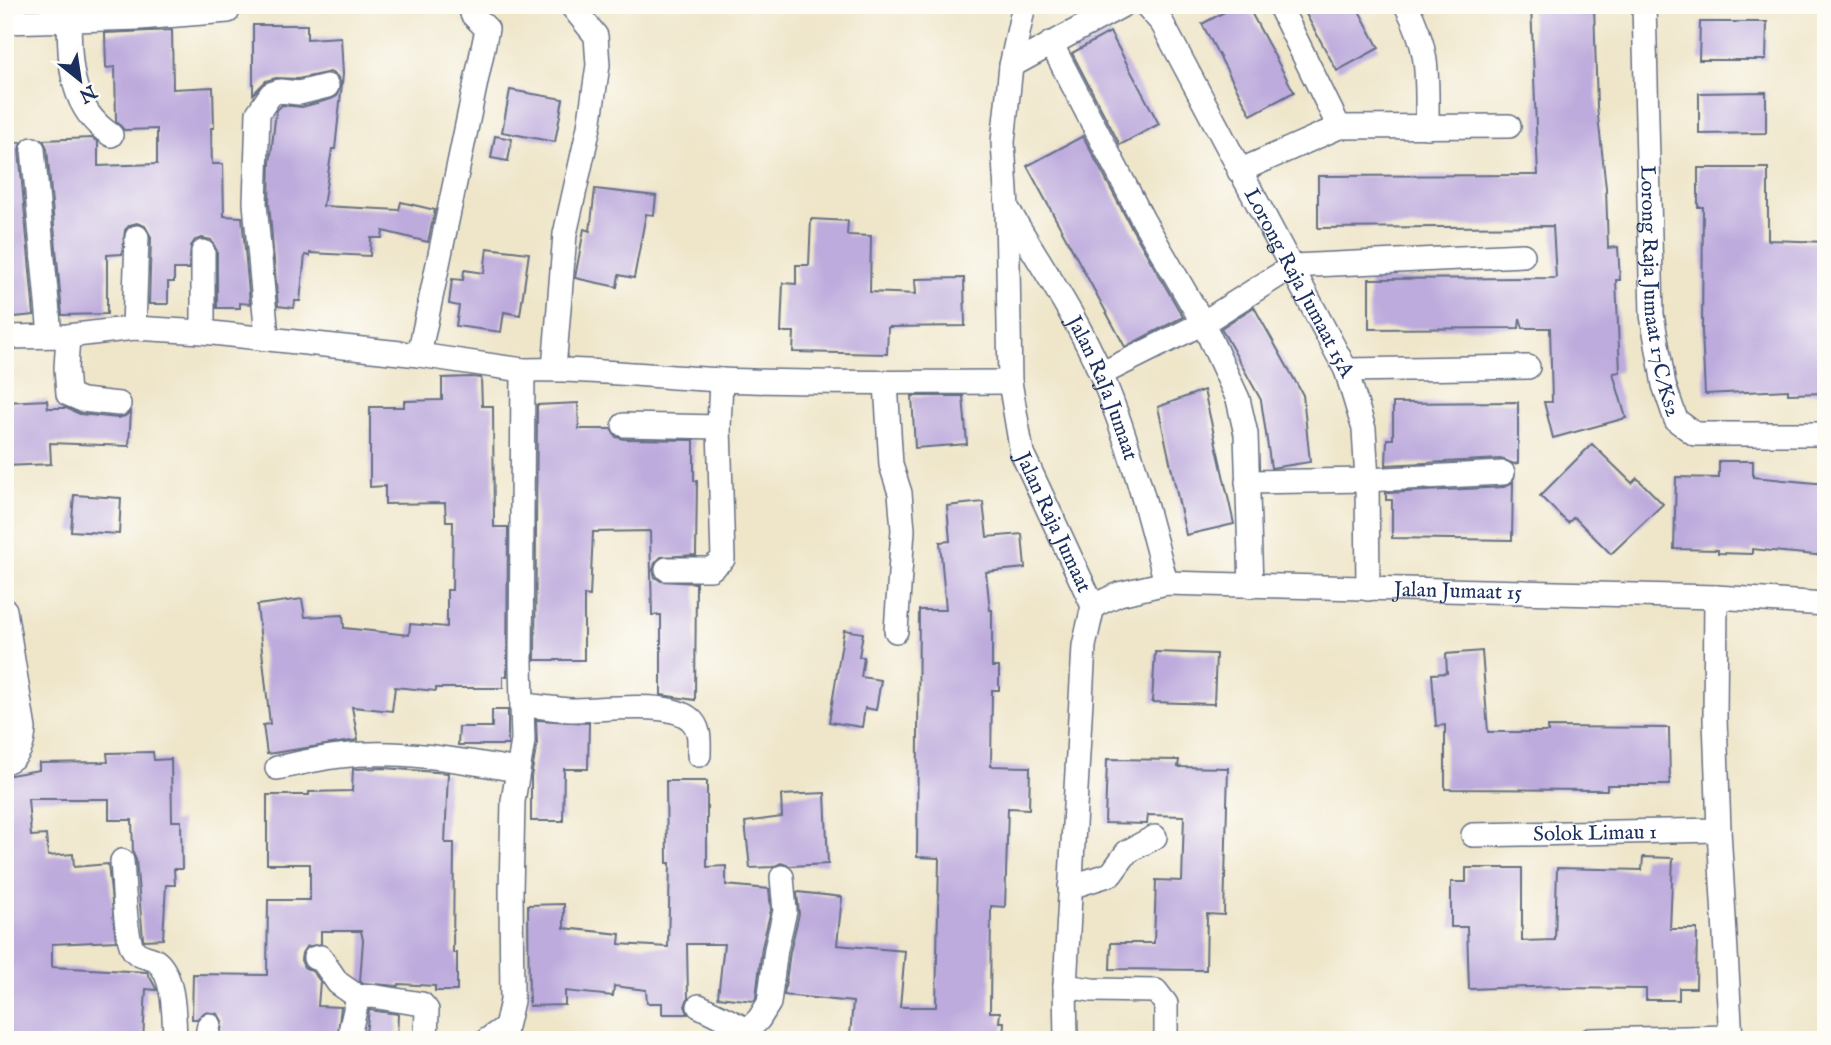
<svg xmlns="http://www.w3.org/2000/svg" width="1831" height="1045" viewBox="0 0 1831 1045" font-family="'IM FELL English',serif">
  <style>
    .building { fill: #bdabdd }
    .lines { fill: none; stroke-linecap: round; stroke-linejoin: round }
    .minor-casing { stroke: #656f84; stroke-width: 26 }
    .minor { stroke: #fff; stroke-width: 23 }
    .labels { text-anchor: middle; stroke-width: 5; stroke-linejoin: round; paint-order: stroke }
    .street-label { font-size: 21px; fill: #1b2f5e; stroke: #fdfcf7 }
  </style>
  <rect width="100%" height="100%" fill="#fdfcf7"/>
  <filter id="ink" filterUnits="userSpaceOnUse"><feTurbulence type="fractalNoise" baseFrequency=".0143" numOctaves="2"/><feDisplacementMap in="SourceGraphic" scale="14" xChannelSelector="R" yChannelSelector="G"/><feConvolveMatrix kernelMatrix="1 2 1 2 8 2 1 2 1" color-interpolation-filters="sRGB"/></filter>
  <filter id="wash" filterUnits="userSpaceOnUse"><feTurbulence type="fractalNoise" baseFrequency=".00686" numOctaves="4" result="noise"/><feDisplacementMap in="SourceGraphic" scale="28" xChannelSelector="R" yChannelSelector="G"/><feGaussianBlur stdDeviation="1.57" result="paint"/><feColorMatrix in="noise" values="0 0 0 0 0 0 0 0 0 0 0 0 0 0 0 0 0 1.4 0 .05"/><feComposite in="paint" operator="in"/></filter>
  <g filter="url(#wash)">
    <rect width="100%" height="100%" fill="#efe6ca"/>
    <g id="blocks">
      <!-- building -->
      <g class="building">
        <polygon points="1237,5 1247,5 1294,92 1251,115 1202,24"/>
        <polygon points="1301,5 1356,5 1379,48 1337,71"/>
        <polygon points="1531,5 1594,5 1597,107 1606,188 1608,248 1618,247 1620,280 1616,280 1620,372 1613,373 1626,418 1553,438 1544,402 1552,402 1550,328 1523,328 1520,318 1519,328 1369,329 1369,279 1556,278 1553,226 1318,228 1318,176 1538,175"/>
        <polygon points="1700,22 1767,22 1766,60 1699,60"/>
        <polygon points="253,25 307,25 307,39 341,37 343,74 335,149 332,149 323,206 399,210 401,202 435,210 428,242 383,231 382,238 371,238 370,256 310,253 310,256 305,255 300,301 295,301 294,308 278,306 269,203 270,163 276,111 282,105 302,107 331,99 337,96 341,83 337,76 330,72 298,79 276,78 266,81 253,94"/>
        <polygon points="172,30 173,89 213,87 214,128 211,128 212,164 223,164 224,216 242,217 250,304 240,303 240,308 217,308 217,251 211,240 202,238 195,240 191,246 189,269 174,269 174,282 168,282 168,304 149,304 151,237 145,226 137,223 130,225 125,230 122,254 107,255 107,314 62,315 47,148 43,140 92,138 98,142 98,166 157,164 157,129 124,130 116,121 115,67 106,68 105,33"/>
        <polygon points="1110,32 1159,124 1120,145 1072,53"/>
        <polygon points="510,90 563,99 555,142 502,132"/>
        <polygon points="1766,92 1766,133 1699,134 1699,93"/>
        <polygon points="495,136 512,139 508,161 491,158"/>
        <polygon points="1083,136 1131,227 1183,317 1125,347 1027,166"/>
        <polygon points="21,142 19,150 34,315 5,318 5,145"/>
        <polygon points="1698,168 1768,168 1768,240 1826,242 1826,393 1788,394 1788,390 1705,394 1702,332 1703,207 1698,207"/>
        <polygon points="595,189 656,196 654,215 646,214 634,278 619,275 617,287 575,278 584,229 590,231"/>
        <polygon points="811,219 848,221 847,235 871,236 870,292 916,294 915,279 964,278 965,326 888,327 887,354 793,352 794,332 781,332 783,283 796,284 796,265 809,265"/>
        <polygon points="487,248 529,253 520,315 504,312 501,332 456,326 459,306 449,304 452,279 463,280 464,270 484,273"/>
        <polygon points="1254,307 1303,395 1310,462 1271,468 1261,400 1221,328"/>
        <polygon points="471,377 481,378 482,406 493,406 494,527 508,527 507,676 503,676 503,688 436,688 436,691 395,687 392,711 352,707 358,740 267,754 263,725 270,724 257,605 302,599 305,617 343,615 344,628 409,635 410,624 447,627 447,590 452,590 453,521 446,521 445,503 385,504 385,486 370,487 370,407 404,407 404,401 442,400 442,378"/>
        <polygon points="1204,390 1234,524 1186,535 1158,407"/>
        <polygon points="912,396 963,396 967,444 915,448"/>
        <polygon points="47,400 48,408 66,408 80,414 118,418 125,416 131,411 129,446 50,443 51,464 5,466 5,402"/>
        <polygon points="1518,402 1518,463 1514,464 1502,459 1386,465 1387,439 1393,439 1393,403"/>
        <polygon points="578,403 579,429 611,429 616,437 624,439 694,440 694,481 697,481 696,555 661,557 655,563 653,570 655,577 661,581 696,583 695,700 661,695 661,615 652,615 650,531 593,532 590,596 584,595 584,660 535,660 537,405"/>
        <polygon points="1592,444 1632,483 1637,478 1663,504 1611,554 1574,517 1568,523 1540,496"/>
        <polygon points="1719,461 1753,461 1753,477 1826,484 1826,556 1752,549 1752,554 1718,553 1718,550 1674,549 1676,477 1719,478"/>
        <polygon points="1513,482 1512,540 1392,538 1392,500 1386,500 1386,493 1504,487"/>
        <polygon points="74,495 121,498 119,534 71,531"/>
        <polygon points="983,502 987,537 1022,534 1025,568 986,572 990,610 992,610 992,667 999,667 999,690 992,690 991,766 1030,767 1029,809 1008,808 1005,907 991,906 990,1012 1000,1012 999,1022 1004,1022 1003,1040 913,1040 850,1035 853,1002 784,995 790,952 799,914 797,892 842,897 837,945 905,951 900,1007 936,1007 939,858 917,857 919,610 946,610 940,542 950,541 947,506"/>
        <polygon points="844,630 863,633 859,657 864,657 861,677 881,680 876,710 865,708 862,727 829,722"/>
        <polygon points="1482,651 1488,732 1548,732 1548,727 1669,728 1670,785 1607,785 1607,790 1445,789 1445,725 1436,726 1432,674 1447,673 1446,654"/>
        <polygon points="1155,652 1216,654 1214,704 1152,702"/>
        <polygon points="492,710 508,710 508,745 458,745 459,727 492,727"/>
        <polygon points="536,720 589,723 588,769 564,769 563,821 531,821 531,777 537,743"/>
        <polygon points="153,752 154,760 171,759 172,821 181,821 182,869 174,869 175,885 166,885 163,939 144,940 143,938 136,860 133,852 132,820 109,820 109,799 28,799 31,836 46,835 48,856 73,854 74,867 108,864 116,941 52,944 52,967 147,972 157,990 146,989 143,1040 9,1040 5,1012 5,776 39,770 39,763 108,762 107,753"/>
        <polygon points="1107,759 1179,760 1178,767 1228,768 1224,915 1207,914 1206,970 1110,969 1111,943 1154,943 1156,880 1182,881 1184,816 1148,815 1147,824 1105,823"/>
        <polygon points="384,768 448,773 445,843 454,843 453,953 457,953 457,991 435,991 435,986 399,984 398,986 362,983 360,981 363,940 361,931 321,931 321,944 306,947 302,953 301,960 304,967 313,972 320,981 318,1006 341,1007 337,1040 220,1040 222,1021 218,1014 205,1012 197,1019 192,1019 193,974 267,975 268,900 310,900 310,864 267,864 267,795 309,795 309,792 352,791 353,769"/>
        <polygon points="666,781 707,781 707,867 726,866 726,885 769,889 771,910 762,947 756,998 754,1001 718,997 724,944 687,944 688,998 685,1006 688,1014 662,1014 662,1003 647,1003 646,990 614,986 613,996 565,991 565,1005 529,1006 528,905 564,904 564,928 620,934 619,944 668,947 670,863 667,863"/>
        <polygon points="825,793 828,864 790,866 781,863 773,867 750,868 745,822 782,817 781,795"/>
        <polygon points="1643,857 1673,858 1670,929 1697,929 1696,988 1679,988 1679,1000 1646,1000 1646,989 1559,988 1559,986 1469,989 1467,927 1451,927 1451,882 1466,882 1466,868 1522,868 1522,941 1555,940 1557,868 1642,870"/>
        <polygon points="369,1010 398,1014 397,1040 365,1040"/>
      </g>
    </g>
  </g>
  <g filter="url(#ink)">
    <use href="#blocks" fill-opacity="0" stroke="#656f84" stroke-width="2"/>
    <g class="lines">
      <defs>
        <g id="minor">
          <path id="s1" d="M1024,5L1011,66L1003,142L1007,208L1010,382L1022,453L1093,606L1084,646L1065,986L1066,1040"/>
          <path id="s2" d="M1146,5L1162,23L1346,370L1364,429L1367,480L1368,589"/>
          <polyline points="1279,5 1339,127"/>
          <path d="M1406,5C1430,50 1427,78 1427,127"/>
          <path id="s3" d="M1644,5L1652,315L1664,385L1676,420L1695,434H1826"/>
          <path d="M69,20C70,65 70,108 111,135"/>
          <polyline points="5,22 140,18 228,11"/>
          <polyline points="1051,43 1143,220 1203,323 1238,399 1246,434 1251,586"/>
          <polyline points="1011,66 1123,5"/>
          <polyline points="33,149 50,335"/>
          <polyline points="1239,171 1339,127 1509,126"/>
          <path id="s4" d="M1009,211C1040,264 1077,317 1101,374C1129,441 1148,512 1166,583"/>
          <polyline points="134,328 137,237"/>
          <polyline points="203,332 203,252"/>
          <polyline points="68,336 66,368 68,394 82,400 119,404"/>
          <path d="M5,337L68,336L134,328L203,332L419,355L523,370C589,368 655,377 721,380C817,384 914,382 1010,382"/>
          <polyline points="267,337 255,203 258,113 271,94 280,91 299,93 327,86"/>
          <polyline points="419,355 487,29 472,14 471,5"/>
          <polyline points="554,369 565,234 589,127 598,65 596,36 571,5"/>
          <polyline points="1346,370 1528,367"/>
          <polyline points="1101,374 1203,323 1293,266 1523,255"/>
          <polyline points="886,383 891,465 900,493 903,530 896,631"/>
          <polyline points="624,425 719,427"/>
          <polyline points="1247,482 1367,480 1503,473"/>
          <polyline points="667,569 711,569 723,559 719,427 721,380"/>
          <polyline points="1716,597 1715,719 1719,830 1731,1040"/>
          <path id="s5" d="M1093,606L1119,594L1166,583L1716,597L1826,604"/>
          <path d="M5,610L24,729C23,744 20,757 5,762"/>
          <path d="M522,705C539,706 555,709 571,710C600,710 669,700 690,719C701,728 699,742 699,755"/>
          <path d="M277,768C298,764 319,758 340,756C399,749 459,760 517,770"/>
          <path id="s6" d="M1473,835L1719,830"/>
          <path d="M122,861C124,881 124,934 133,949C139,958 149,956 156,961C175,975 174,1019 175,1040"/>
          <polyline points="1070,887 1111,874 1127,852 1155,837"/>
          <polyline points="315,958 320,957 338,983 358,997"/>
          <polyline points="1065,986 1092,990 1156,991 1166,1004 1166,1040"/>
          <polyline points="699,1006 748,1030 747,1040"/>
          <polyline points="748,1030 759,1019 769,1003 776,949 785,911 782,877"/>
          <polyline points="206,1040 209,1025"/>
          <polyline points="351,1040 351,1027 358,997 371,996 422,1004 427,1010 426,1040"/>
          <polyline points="487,1040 506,1027 512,1001 511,892 513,801 523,741 521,664 523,370"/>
          <polyline points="1590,1040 1731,1037"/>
        </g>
      </defs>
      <!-- minor casing -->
      <use href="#minor" class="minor-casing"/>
      <!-- minor -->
      <use href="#minor" class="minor"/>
    </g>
  </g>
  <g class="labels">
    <!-- street labels -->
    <g class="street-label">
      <text dy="7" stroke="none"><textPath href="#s2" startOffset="318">Lorong Raja Jumaat 15A</textPath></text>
      <text dy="7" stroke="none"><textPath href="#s3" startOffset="287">Lorong Raja Jumaat 17C/Ks2</textPath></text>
      <text dy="7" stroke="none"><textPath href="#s4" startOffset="201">Jalan RaJa Jumaat</textPath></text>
      <text dy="7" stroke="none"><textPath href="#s1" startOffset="527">Jalan Raja Jumaat</textPath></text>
      <text dy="7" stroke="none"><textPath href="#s5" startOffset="369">Jalan Jumaat 15</textPath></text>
      <text dy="7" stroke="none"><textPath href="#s6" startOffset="122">Solok Limau 1</textPath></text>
    </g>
  </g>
  <!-- margin -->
  <rect width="1831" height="1045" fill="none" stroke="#fdfcf7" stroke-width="28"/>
  <!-- north arrow -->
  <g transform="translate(80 80) rotate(150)" stroke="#fdfcf7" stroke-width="5" paint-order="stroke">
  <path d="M0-5L12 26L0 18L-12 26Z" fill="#1b2f5e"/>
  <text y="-10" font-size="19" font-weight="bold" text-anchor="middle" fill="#1b2f5e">N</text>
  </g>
</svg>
